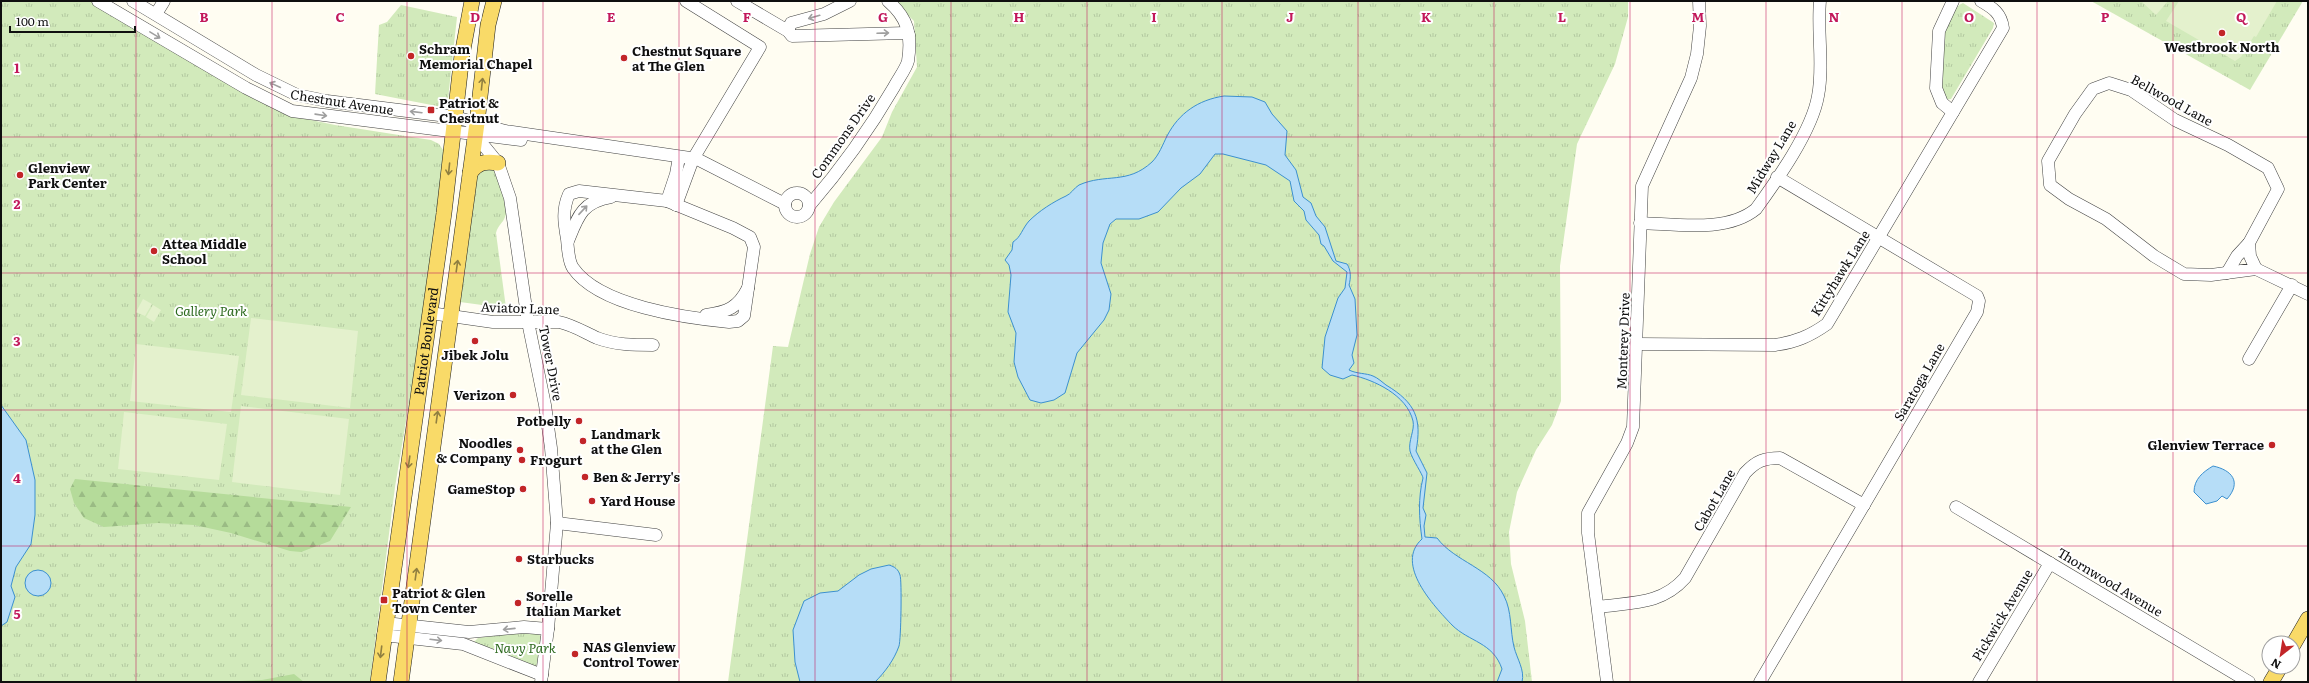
<svg xmlns="http://www.w3.org/2000/svg" width="2309" height="683" viewBox="0 0 2309 683" font-family="Literata,serif">
  <style>
    .grass { fill: url(#grass-tufts) }
    .forest { fill: url(#forest-firs) }
    .pitch { fill: #e4f1cd }
    .water { fill: #b6ddf7; stroke: #3c90cf }
    .lines { fill: none; stroke-linecap: round; stroke-linejoin: round }
    .minor-casing { stroke: #424242; stroke-width: 13 }
    .major-casing { stroke: #202020; stroke-width: 16 }
    .minor { stroke: #fff; stroke-width: 12 }
    .major { stroke: #f9da68; stroke-width: 15 }
    .oneway { stroke: #9f9f9f }
    .oneway2 { stroke: #907f40 }
    .grid { fill: none; stroke: #c2185b; stroke-width: 1; stroke-opacity: 0.55 }
    .poi-dot { fill: #c22528; stroke: #fff; stroke-width: 1.5 }
    .labels { text-anchor: middle; stroke-width: 4; stroke-linejoin: round; paint-order: stroke }
    .poi-label { font-size: 13px; font-weight: bold; fill: #0f0f0f; stroke: #fff; text-anchor: start }
    .street-label { font-size: 13px; fill: #0f0f0f; stroke: #fff }
    .park-label { font-size: 13px; font-style: italic; fill: #2c691e; stroke: #fff }
    .grid-label { font-size: 13px; text-anchor: middle; font-weight: bold; fill: #c2185b; stroke: #fff; stroke-width: 4; stroke-linejoin: round; paint-order: stroke }
  </style>
  <defs>
    <pattern id="grass-tufts" width="24" height="20" patternUnits="userSpaceOnUse"><rect width="24" height="20" fill="#d2eabb"/><path d="M3 7l-1-3M5 7V3M7 7l1-3M15 17l-1-3M17 17v-4M19 17l1-3" fill="none" stroke="#b3c8a0"/></pattern>
    <pattern id="forest-firs" width="22" height="20" patternUnits="userSpaceOnUse"><rect width="22" height="20" fill="#b5db9a"/><path d="M5 1l3.5 6h-7zM16 11l3.5 6h-7z" fill="#9abb84"/></pattern>
  </defs>
  <rect width="100%" height="100%" fill="#fffdf2"/>
  <!-- grass -->
  <g class="grass">
    <polygon points="1,1 92,1 292,116 335,125 431,140 439,144 445,153 423,319 395,487 370,682 1,682"/>
    <polygon points="893,1 1628,1 1628,17 1615,64 1577,144 1560,266 1561,401 1552,425 1536,450 1517,492 1509,532 1511,564 1525,621 1532,682 728,682 773,346 788,347 810,254 819,227 834,202 882,137 892,112 917,67 914,21"/>
    <polygon points="2091,1 2303,1 2250,90"/>
    <path d="M1963,3L1994,23L1993,28L1951,99L1943,100C1942,93 1940,86 1940,78C1938,60 1944,10 1963,3Z"/>
    <polygon points="401,5 457,17 447,108 375,94 379,25 387,22"/>
    <path d="M478,163L494,167C498,179 511,205 505,217C503,223 498,225 496,233L506,308H504L460,302Z"/>
    <polygon points="529,631 536,632 542,637 539,659 535,668 474,642 478,638"/>
  </g>
  <!-- forest -->
  <g class="forest">
    <polygon points="75,479 351,507 330,541 301,552 290,551 231,533 194,525 158,523 104,527 84,518 74,503 70,489"/>
    <polygon points="294,674 304,682 217,682 262,680"/>
  </g>
  <!-- pitch -->
  <g class="pitch">
    <polygon points="2141,1 2168,1 2156,15"/>
    <polygon points="2179,1 2277,1 2256,37 2254,36 2241,57 2235,61 2166,21"/>
    <polygon points="143,299 152,304 145,316 136,312"/>
    <polygon points="153,305 161,310 154,322 146,317"/>
    <polygon points="251,318 358,331 350,408 241,395"/>
    <polygon points="136,344 239,356 231,412 130,401"/>
    <polygon points="241,406 349,419 340,495 232,482"/>
    <polygon points="124,412 227,424 219,480 118,469"/>
  </g>
  <!-- water -->
  <g class="water">
    <path d="M1224,96L1252,97L1265,102L1272,114L1287,131L1285,155L1296,170L1303,197L1311,203L1316,216L1325,227L1336,261L1347,264C1351,270 1351,278 1349,285L1355,299L1357,335L1352,355L1354,363L1349,370C1357,374 1366,373 1373,376C1378,378 1382,382 1386,385C1416,403 1422,419 1416,451L1427,473L1423,508L1426,515L1424,526L1425,537L1437,538C1455,562 1491,568 1504,596C1512,611 1510,631 1514,647C1517,659 1525,670 1522,682H1497L1502,669C1493,642 1469,642 1452,625C1434,606 1394,564 1422,539C1419,518 1418,498 1423,478C1423,475 1412,459 1410,451C1408,441 1415,430 1413,421C1407,395 1374,380 1352,375L1343,379L1330,375L1322,368L1325,337L1338,298L1345,288L1347,272L1333,261L1324,246L1321,244L1319,235L1306,220L1304,211L1294,201L1290,181L1266,165L1223,154H1215L1200,174L1181,188L1158,212L1139,219H1116L1110,224L1103,243L1101,263L1111,294L1109,310L1104,320L1077,353L1065,393L1054,400L1041,403L1030,400L1018,377L1014,362L1016,333L1008,312L1011,275L1009,265L1005,260L1012,250L1013,242C1021,237 1022,229 1029,221C1039,211 1053,202 1066,196C1071,194 1074,188 1079,185C1106,173 1127,185 1152,162C1159,155 1163,144 1167,136C1179,113 1198,100 1224,96Z"/>
    <polygon points="1,405 26,440 35,480 35,515 31,544 16,567 11,586 15,597 7,622 1,626"/>
    <path d="M2213,466C2232,470 2242,482 2227,499L2222,496L2217,501L2206,504L2194,492C2194,479 2203,472 2213,466Z"/>
    <path d="M889,565C895,567 898,569 900,575C902,580 901,640 899,646C894,660 885,672 875,682H800L795,662L793,630L804,601L820,593L838,591L859,575L871,569Z"/>
    <circle cx="38" cy="583" r="13"/>
  </g>
  <g class="lines">
    <defs>
      <g id="minor">
        <polyline points="98,1 246,88 292,111 521,140"/>
        <polyline points="133,1 256,75 297,95 327,101 455,117 505,131 697,159 785,204"/>
        <polyline points="737,1 788,31"/>
        <polyline points="850,1 824,14 791,23 788,31 792,36 906,33 909,35"/>
        <polyline points="156,14 164,1"/>
        <polygon points="2109,83 2131,90 2175,120 2228,145 2268,168 2278,189 2249,243 2250,256 2256,269 2211,275 2184,274 2154,256 2106,219 2069,199 2050,185 2048,161 2075,114 2093,89"/>
        <polyline points="1953,112 1942,103 1936,88 1939,31 1953,1"/>
        <polyline points="471,130 498,163 510,198 528,322 545,405 551,448 557,523 548,629 541,682"/>
        <path d="M579,191L667,201L733,228L750,237L754,247L744,316L738,321L729,322C686,318 599,306 573,268C568,261 568,247 567,239C564,222 562,210 569,194Z"/>
        <circle cx="797" cy="205" r="12"/>
        <polyline points="667,201 676,174 679,157"/>
        <polyline points="676,205 693,159 760,47 686,1"/>
        <path d="M809,206C841,169 869,130 894,87C898,79 906,69 908,61C912,35 908,18 888,1"/>
        <path d="M1640,223C1676,224 1727,233 1756,209C1777,180 1812,131 1818,96C1824,66 1817,32 1820,1"/>
        <path d="M568,241C578,216 582,202 611,197"/>
        <polyline points="2256,269 2308,294"/>
        <polyline points="2227,273 2237,256 2249,243"/>
        <path d="M430,313L493,322H559C573,325 584,332 597,338C616,345 633,345 653,345"/>
        <path d="M706,315C727,312 738,308 748,288"/>
        <path d="M1637,344L1775,345C1796,342 1810,336 1827,324L2003,28C2001,13 1993,8 1981,1"/>
        <polyline points="2249,359 2292,285"/>
        <polyline points="1956,507 2249,682"/>
        <polyline points="557,523 656,535"/>
        <path d="M1598,607C1632,602 1661,605 1685,578L1745,473C1756,461 1764,458 1780,458L1864,505"/>
        <polyline points="385,623 469,632 524,627 548,629"/>
        <polyline points="383,635 463,644 542,675"/>
        <polyline points="1607,682 1588,533 1588,513 1627,443 1633,427 1642,186 1691,78 1697,54 1700,26 1699,1"/>
        <polyline points="1760,682 1977,312 1979,301 1977,296 1777,177"/>
        <polyline points="1979,682 2050,563"/>
      </g>
      <g id="major">
        <path d="M470,173C478,162 485,161 498,163"/>
        <polyline points="2293,645 2308,619"/>
        <path id="s1" d="M378,682L444,213L462,55L472,1"/>
        <polyline points="401,682 477,123 488,25 494,1"/>
        <polyline points="2271,682 2280,667"/>
      </g>
    </defs>
    <!-- minor casing -->
    <use href="#minor" class="minor-casing"/>
    <!-- major casing -->
    <use href="#major" class="major-casing"/>
    <!-- minor -->
    <use href="#minor" class="minor"/>
    <!-- major -->
    <use href="#major" class="major"/>
  </g>
  <!-- one-way arrows -->
  <defs><path id="oneway-shaft" d="M-6 0H5M1.5-3L5.5 0L1.5 3" fill="none" stroke-width="1.6" stroke-linecap="round" stroke-linejoin="round"/></defs>
  <g class="oneway">
    <use href="#oneway-shaft" transform="translate(814 17) rotate(164)"/>
    <use href="#oneway-shaft" transform="translate(883 33) rotate(-2)"/>
    <use href="#oneway-shaft" transform="translate(155 35) rotate(31)"/>
    <use href="#oneway-shaft" transform="translate(275 85) rotate(-155)"/>
    <use href="#oneway-shaft" transform="translate(416 112) rotate(-173)"/>
    <use href="#oneway-shaft" transform="translate(321 115) rotate(8)"/>
    <use href="#oneway-shaft" transform="translate(583 210) rotate(-47)"/>
    <use href="#oneway-shaft" transform="translate(509 629) rotate(174)"/>
    <use href="#oneway-shaft" transform="translate(436 640) rotate(7)"/>
  </g>
  <g class="oneway2">
    <use href="#oneway-shaft" transform="translate(482 84) rotate(-84)"/>
    <use href="#oneway-shaft" transform="translate(449 169) rotate(96)"/>
    <use href="#oneway-shaft" transform="translate(457 266) rotate(-82)"/>
    <use href="#oneway-shaft" transform="translate(437 417) rotate(-82)"/>
    <use href="#oneway-shaft" transform="translate(409 462) rotate(98)"/>
    <use href="#oneway-shaft" transform="translate(416 574) rotate(-82)"/>
    <use href="#oneway-shaft" transform="translate(381 652) rotate(97)"/>
  </g>
  <!-- grid -->
  <path class="grid" d="M136,1V682M272,1V682M407,1V682M543,1V682M679,1V682M815,1V682M951,1V682M1087,1V682M1222,1V682M1358,1V682M1494,1V682M1630,1V682M1766,1V682M1902,1V682M2037,1V682M2173,1V682M1,137H2308M1,273H2308M1,410H2308M1,546H2308"/>
  <!-- markers -->
  <g class="poi-dot">
    <circle cx="2222" cy="33" r="4"/>
    <circle cx="411" cy="56" r="4"/>
    <circle cx="624" cy="58" r="4"/>
    <rect x="427" y="106" width="8" height="8" rx="2"/>
    <circle cx="20" cy="175" r="4"/>
    <circle cx="154" cy="251" r="4"/>
    <circle cx="475" cy="341" r="4"/>
    <circle cx="513" cy="395" r="4"/>
    <circle cx="579" cy="421" r="4"/>
    <circle cx="583" cy="441" r="4"/>
    <circle cx="2272" cy="445" r="4"/>
    <circle cx="520" cy="450" r="4"/>
    <circle cx="522" cy="460" r="4"/>
    <circle cx="585" cy="477" r="4"/>
    <circle cx="523" cy="489" r="4"/>
    <circle cx="592" cy="501" r="4"/>
    <circle cx="519" cy="559" r="4"/>
    <rect x="380" y="596" width="8" height="8" rx="2"/>
    <circle cx="518" cy="603" r="4"/>
    <circle cx="575" cy="654" r="4"/>
  </g>
  <g class="labels">
    <!-- poi labels -->
    <g class="poi-label">
      <text x="2222" y="52" text-anchor="middle">Westbrook North</text>
      <text x="419" y="54">Schram<tspan x="419" dy="15">Memorial Chapel</tspan></text>
      <text x="632" y="56">Chestnut Square<tspan x="632" dy="15">at The Glen</tspan></text>
      <text x="439" y="108">Patriot &amp;<tspan x="439" dy="15">Chestnut</tspan></text>
      <text x="28" y="173">Glenview<tspan x="28" dy="15">Park Center</tspan></text>
      <text x="162" y="249">Attea Middle<tspan x="162" dy="15">School</tspan></text>
      <text x="475" y="360" text-anchor="middle">Jibek Jolu</text>
      <text x="505" y="400" text-anchor="end">Verizon</text>
      <text x="571" y="426" text-anchor="end">Potbelly</text>
      <text x="591" y="439">Landmark<tspan x="591" dy="15">at the Glen</tspan></text>
      <text x="512" y="448" text-anchor="end">Noodles<tspan x="512" dy="15">&amp; Company</tspan></text>
      <text x="2264" y="450" text-anchor="end">Glenview Terrace</text>
      <text x="530" y="465">Frogurt</text>
      <text x="593" y="482">Ben &amp; Jerry's</text>
      <text x="515" y="494" text-anchor="end">GameStop</text>
      <text x="600" y="506">Yard House</text>
      <text x="527" y="564">Starbucks</text>
      <text x="392" y="598">Patriot &amp; Glen<tspan x="392" dy="15">Town Center</tspan></text>
      <text x="526" y="601">Sorelle<tspan x="526" dy="15">Italian Market</tspan></text>
      <text x="583" y="652">NAS Glenview<tspan x="583" dy="15">Control Tower</tspan></text>
    </g>
    <!-- street labels -->
    <g class="street-label">
      <text transform="translate(2172 100) rotate(29)" y="5">Bellwood Lane</text>
      <text transform="translate(342 102) rotate(9)" y="5">Chestnut Avenue</text>
      <text transform="translate(843 136) rotate(-55)" y="5">Commons Drive</text>
      <text transform="translate(1771 157) rotate(-59)" y="5">Midway Lane</text>
      <text transform="translate(1840 273) rotate(-58)" y="5">Kittyhawk Lane</text>
      <text transform="translate(520 308) rotate(2)" y="5">Aviator Lane</text>
      <text transform="translate(1623 341) rotate(-88)" y="5">Monterey Drive</text>
      <text dy="5" stroke="none"><textPath href="#s1" startOffset="344">Patriot Boulevard</textPath></text>
      <text transform="translate(551 363) rotate(79)" y="5">Tower Drive</text>
      <text transform="translate(1919 382) rotate(-60)" y="5">Saratoga Lane</text>
      <text transform="translate(1714 500) rotate(-60)" y="5">Cabot Lane</text>
      <text transform="translate(2110 582) rotate(31)" y="5">Thornwood Avenue</text>
      <text transform="translate(2002 615) rotate(-59)" y="5">Pickwick Avenue</text>
    </g>
    <!-- park labels -->
    <g class="park-label">
      <text x="211" y="316">Gallery Park</text>
      <text x="525" y="653">Navy Park</text>
    </g>
  </g>
  <g class="grid-label">
    <text x="204" y="22">B</text>
    <text x="340" y="22">C</text>
    <text x="475" y="22">D</text>
    <text x="611" y="22">E</text>
    <text x="747" y="22">F</text>
    <text x="883" y="22">G</text>
    <text x="1019" y="22">H</text>
    <text x="1154" y="22">I</text>
    <text x="1290" y="22">J</text>
    <text x="1426" y="22">K</text>
    <text x="1562" y="22">L</text>
    <text x="1698" y="22">M</text>
    <text x="1834" y="22">N</text>
    <text x="1969" y="22">O</text>
    <text x="2105" y="22">P</text>
    <text x="2241" y="22">Q</text>
    <text x="17" y="73">1</text>
    <text x="17" y="209">2</text>
    <text x="17" y="346">3</text>
    <text x="17" y="483">4</text>
    <text x="17" y="619">5</text>
  </g>
  <!-- border -->
  <rect width="2309" height="683" fill="none" stroke="#0f0f0f" stroke-width="4"/>
  <!-- north arrow -->
  <g transform="translate(2281 655) rotate(210)"><circle r="19" fill="#ffffff" stroke="#9f9f9f"/>
  <path d="M0-3L7 15L0 10L-7 15Z" fill="#c22528"/>
  <text y="-6" font-size="11" font-weight="bold" text-anchor="middle" fill="#0f0f0f">N</text>
  </g>
  <!-- scale -->
  <path d="M10 26v6h125v-6" fill="none" stroke="#0f0f0f" stroke-width="2"/>
  <text x="16" y="26" font-size="12" fill="#0f0f0f" stroke="#ffffff" stroke-width="3" paint-order="stroke">100 m</text>
</svg>
